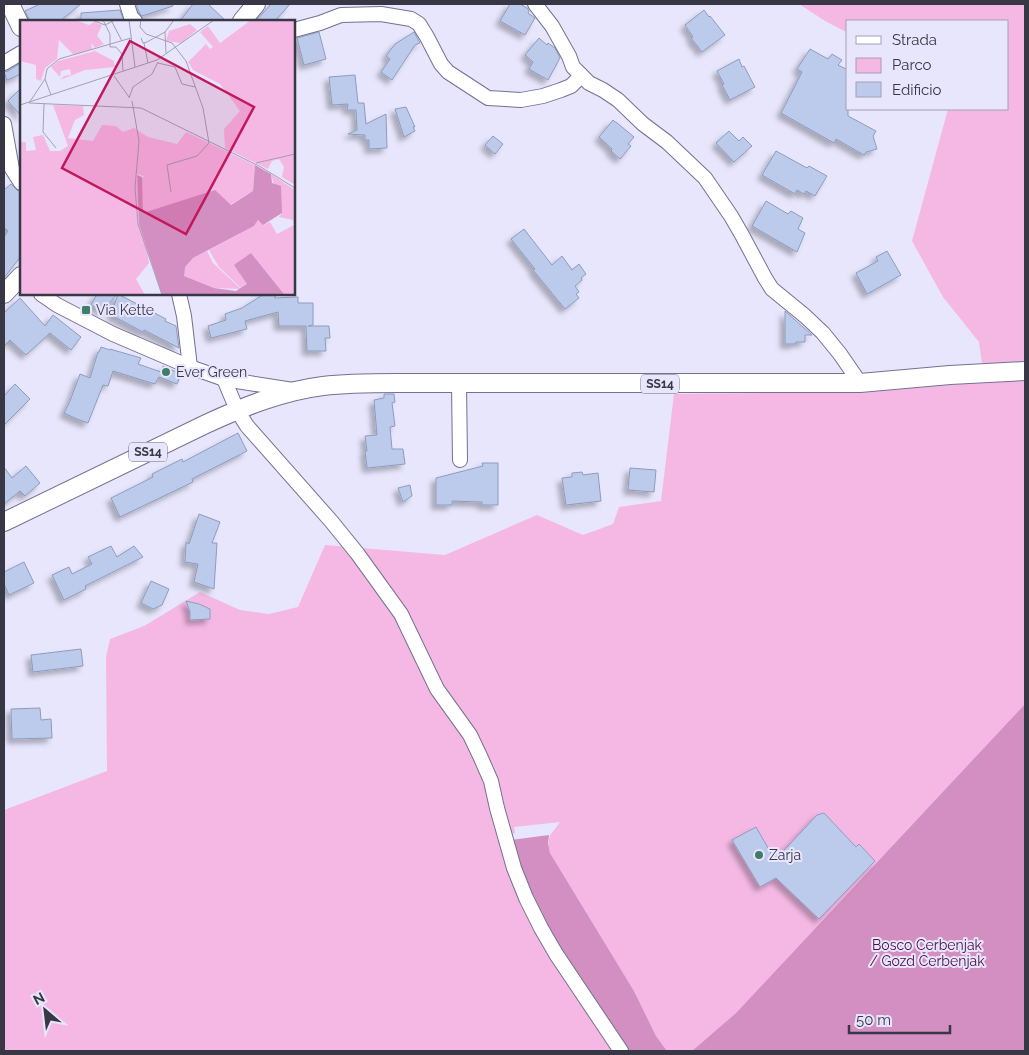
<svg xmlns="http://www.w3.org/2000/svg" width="1029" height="1055" viewBox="0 0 1029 1055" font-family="Raleway,sans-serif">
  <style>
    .green { fill: #f5b8e5 }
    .forest { fill: #d38ec2 }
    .building { fill: #bccbec; stroke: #8d9cbc; filter: url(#shadow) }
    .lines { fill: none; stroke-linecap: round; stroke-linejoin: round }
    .minor-casing { stroke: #747191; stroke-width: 16 }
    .major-casing { stroke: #747191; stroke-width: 20 }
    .minor { stroke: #fff; stroke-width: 14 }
    .major { stroke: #fff; stroke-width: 18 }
    .poi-dot { fill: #3f7d69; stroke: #e7e6fc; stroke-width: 2 }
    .labels { text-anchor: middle; stroke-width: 4; stroke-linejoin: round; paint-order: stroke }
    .shield { fill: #e7e6fc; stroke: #6c6c7c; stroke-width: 1 }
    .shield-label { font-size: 12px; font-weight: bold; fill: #383745 }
    .poi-label { font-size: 14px; fill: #383745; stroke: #e7e6fc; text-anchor: start }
    .park-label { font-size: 14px; fill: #4c0e41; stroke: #e7e6fc }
    .inset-road { fill: none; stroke: #a1a0b3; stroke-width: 1 }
    .view { fill: #c2185b; fill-opacity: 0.15; stroke: #c2185b; stroke-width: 2.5 }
    .inset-edge { fill: none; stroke: #383745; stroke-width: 2.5 }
  </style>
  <defs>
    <filter id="shadow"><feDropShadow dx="-4.5" dy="4.5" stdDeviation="2.5" flood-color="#0004"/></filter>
  </defs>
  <rect width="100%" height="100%" fill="#e7e6fc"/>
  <!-- green -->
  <g class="green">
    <polygon points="799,4 1025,4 1025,362 982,364 979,342 943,297 912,241 948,109 1008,109 1008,21 848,21 848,33 825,21"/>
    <path d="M1025,380V704L736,1013L692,1051H667L656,1036L634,991L550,853C546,834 551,836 560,822L514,827L515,833L499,837L590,1016L613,1051H4V810L107,771L106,657L110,639L144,626L200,592L240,610L269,614L298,607L325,545L445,555L537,515L583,535L613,524L619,507L661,501L674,394L869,392L984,382Z"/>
  </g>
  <!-- forest -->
  <g class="forest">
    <polygon points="1025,704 1025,1051 692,1051 736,1013"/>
    <polygon points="549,835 548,843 550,853 634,991 656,1036 667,1051 626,1051 566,962 535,906 520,867 511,840"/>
  </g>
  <!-- building -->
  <g class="building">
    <polygon points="40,4 81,4 60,21 30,21 25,11"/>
    <polygon points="136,4 172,4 173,6 142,16 139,12"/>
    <polygon points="193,4 208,4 226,21 180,21"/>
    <polygon points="271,4 290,4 275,21 256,21"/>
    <polygon points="510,4 520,4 527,8 529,11 528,13 535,18 525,35 500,21"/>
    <polygon points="120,10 124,21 81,21 81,13"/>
    <polygon points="704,10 709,17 710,16 725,35 702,52 691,38 693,37 685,25"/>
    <polygon points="319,32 326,59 304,65 297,38"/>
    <polygon points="414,32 420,43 415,45 392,80 381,72 390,59 386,56 395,44"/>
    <polygon points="539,38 547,45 548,43 555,48 560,58 548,80 529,69 533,62 525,55"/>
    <polygon points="810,49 828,59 832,54 842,60 838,65 848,70 848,116 876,131 873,136 877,149 866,152 864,155 836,139 834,143 781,113 802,72 797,69"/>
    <polygon points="739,59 742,67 744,66 755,87 730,100 722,85 724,84 717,71"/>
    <polygon points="21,63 21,74 7,80 4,72 8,71"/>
    <polygon points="355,75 358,103 364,103 366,124 386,114 387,148 369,149 369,140 365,140 365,135 348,134 357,130 356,110 347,110 348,104 332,105 329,77"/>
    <polygon points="21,88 21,116 8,101"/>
    <polygon points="406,107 415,127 413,127 415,131 404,137 395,109"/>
    <polygon points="613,120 615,122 616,122 634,137 628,144 631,146 620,159 611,151 612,149 599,137"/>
    <polygon points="729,131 739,141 743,137 752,146 734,162 716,143"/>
    <polygon points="493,136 503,144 495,154 485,145"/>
    <polygon points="776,151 807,168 809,166 827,176 815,196 806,191 804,194 797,190 795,194 762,175"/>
    <polygon points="11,184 17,190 21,192 21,256 4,278 4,237 8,231 4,227 4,190"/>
    <polygon points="766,201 788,214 791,211 803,218 798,229 805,233 797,252 752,226"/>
    <polygon points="524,229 552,265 562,256 572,270 579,264 586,274 581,278 582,280 575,286 579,292 576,294 579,298 565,309 533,270 535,269 511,239"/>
    <polygon points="887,251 901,275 867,294 856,273 878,261 876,257"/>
    <polygon points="97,294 117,294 103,311 91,305"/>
    <polygon points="118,294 166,319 165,321 176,326 179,348 144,330 143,332 111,315"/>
    <polygon points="264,294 278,294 274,298 298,297 298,303 313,303 313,325 308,326 329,326 330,338 325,338 326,351 307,351 306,326 279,326 278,312 245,321 247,329 211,338 208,326 226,320 225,314 242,308"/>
    <polygon points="20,298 45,326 53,315 81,337 71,350 50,333 26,355 10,340 4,346 4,313"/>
    <polygon points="785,311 812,335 805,335 805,342 796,342 795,344 785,344"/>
    <polygon points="101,347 110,350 110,349 141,358 138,364 161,372 163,366 181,374 177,384 159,377 155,384 113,371 108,386 103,385 88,423 77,419 64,413 70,401 80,374 90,378 98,352 99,352"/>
    <polygon points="15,384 30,399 4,425 4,396"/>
    <polygon points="384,394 394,394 395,402 392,403 395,426 390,427 392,449 403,449 405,464 367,468 365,451 367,451 365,436 377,435 374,400 384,398"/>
    <polygon points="238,433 247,451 192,479 193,482 120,517 111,498 153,477 152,474 182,459 183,462"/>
    <polygon points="482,463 498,463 498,505 482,505 482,502 452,501 452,505 436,505 436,478 483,466"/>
    <polygon points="26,466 40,483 25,496 20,491 4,504 4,467 12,478"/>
    <polygon points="630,468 656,470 654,492 628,490"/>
    <polygon points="582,472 583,475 598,473 601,501 566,505 562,478 572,477 572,473"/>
    <polygon points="410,485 412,496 403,502 398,488"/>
    <polygon points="199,514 220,522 212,543 217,543 214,589 194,582 198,564 185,562 186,542 189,544"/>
    <polygon points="111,546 117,557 134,546 143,557 85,586 86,589 64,600 52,575 69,567 72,574 92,564 88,557"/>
    <polygon points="24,562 34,583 9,595 4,584 4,572"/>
    <polygon points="151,581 169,589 162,605 153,609 141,603"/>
    <polygon points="186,601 199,604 210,609 210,619 190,620 190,612"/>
    <polygon points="81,649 83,666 33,672 31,655"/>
    <polygon points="40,708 41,720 51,719 52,738 12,739 11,709"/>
    <polygon points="824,813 856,847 859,844 875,861 819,919 776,878 760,887 732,840 756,827 775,860 817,815"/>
  </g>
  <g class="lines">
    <defs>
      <g id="minor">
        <polyline points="127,4 131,17 135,21"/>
        <polyline points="535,4 552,26 569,56 573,67 589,83 603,90 618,100 643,124 667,142 705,178 731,216 742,235 765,278 772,289 805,316 823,333 840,354 860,383"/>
        <polyline points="294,30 320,23 341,15 381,14 411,19 419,24 427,37 441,64 448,72 488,98 521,100 543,96 561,90 571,86 577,80 580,74"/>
        <polyline points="4,63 21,53"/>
        <polyline points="4,124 12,169 21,183"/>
        <polyline points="41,294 57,305 113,334 190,367 224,379 293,390"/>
        <polyline points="179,294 184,316 190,367"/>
        <polyline points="224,379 237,410 247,426 331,521 357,553 401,614 437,689 470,735 480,756 491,781 497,808 514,868 526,898 541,928 556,954 621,1051"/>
        <polyline points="459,384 460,460"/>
      </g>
      <g id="major">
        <polyline points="10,4 21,27"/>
        <polyline points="242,21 256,4"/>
        <polyline points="4,294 21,276"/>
        <path d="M4,522L206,424C243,407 282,391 323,386C347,383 372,383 397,383H860L950,375L1025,371"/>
      </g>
    </defs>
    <!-- minor casing -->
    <use href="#minor" class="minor-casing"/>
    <!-- major casing -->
    <use href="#major" class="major-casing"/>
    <!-- minor -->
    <use href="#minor" class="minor"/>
    <!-- major -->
    <use href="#major" class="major"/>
  </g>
  <!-- markers -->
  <g class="poi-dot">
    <rect x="81" y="305" width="10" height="10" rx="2.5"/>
    <circle cx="166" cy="372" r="5"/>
    <circle cx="759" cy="855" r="5"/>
  </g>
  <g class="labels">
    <!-- shield labels -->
    <g class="shield">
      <rect x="641" y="374.5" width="38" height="19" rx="4"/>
      <rect x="129" y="442.5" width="38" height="19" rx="4"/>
    </g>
    <g class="shield-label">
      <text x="660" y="388">SS14</text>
      <text x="148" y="456">SS14</text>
    </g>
    <!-- poi labels -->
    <g class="poi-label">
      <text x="96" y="315">Via Kette</text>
      <text x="176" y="377">Ever Green</text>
      <text x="769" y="860">Zarja</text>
    </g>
    <!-- park labels -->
    <g class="park-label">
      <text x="927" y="950">Bosco Cerbenjak<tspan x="927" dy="16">/ Gozd Čerbenjak</tspan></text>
    </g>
  </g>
  <!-- overview -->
  <g transform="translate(20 20)">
    <rect width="275" height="275" fill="#e7e6fc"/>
    <path d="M0,0H55L69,5L74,2L82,5L77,16L84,24L75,28L71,23L72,29L54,35L39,20L37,39L25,48L21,61L16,59V45L0,41ZM231,0H275V165L262,157L264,147L259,139L252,141L248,149L205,128L204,109L220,91L200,64L173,50L168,42L186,24L190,29L193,27L180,12L188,6L200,23ZM170,4L177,10L161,23L146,21L149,11ZM75,31L94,41L95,47L65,50L40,60L39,63L40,60L44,56L51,55L50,49L41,51L40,57L31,47L38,41ZM33,85L63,86L64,95L55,100L48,118L73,121L82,105L96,106L103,112L114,108L128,117L157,124L166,112L235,145L233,171L210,185L201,179L123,193L121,159L124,156L116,154L129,243L116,259L125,275H0V122H6V131L16,130L13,117L23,115L30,131H40L48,126ZM251,154L275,170V275L264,274L231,233L227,264L221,268L199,247L189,230L234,206L238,200L243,205L250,202L257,214L274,205L273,200L259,197L262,193ZM187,231L193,243L221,269L194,268L164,256V247L173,238Z" fill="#f5b8e5"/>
    <path d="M235,145L251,154L252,163L261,166L262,193L243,205L238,200L234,206L173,238L165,247L164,256L194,268L216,271L227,264L214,245L231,233L264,274L275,275H142L119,204L117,155L122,157L123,193L195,170L211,185L233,171Z" fill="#d38ec2"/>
    <path class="inset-road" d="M72,0L85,5L95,0M83,0L90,14V27H96L102,34L103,51M109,0L115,47M121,0L120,7L126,14L152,23L166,41L183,88L189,123L177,136L147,145L151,172M92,2L102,21M121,18L123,23L127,22L145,12M124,23L128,43M146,33L145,12L154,0M138,43L155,47L162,64L175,67M94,56L109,77M25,59L31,75M109,78L113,67L132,54L138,42M112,81L119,121L115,168L118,204L142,275M9,83L25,59L27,49L39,39L111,18M9,83L121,88L241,147L275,168M24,84L23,112L36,128M0,85L137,40L194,0M236,143L275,134"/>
    <path class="view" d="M110,21L234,87L166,214L42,148Z"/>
    <rect width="275" height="275" class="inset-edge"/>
  </g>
  <!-- border -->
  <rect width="1029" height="1055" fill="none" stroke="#383745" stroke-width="10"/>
  <!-- legend -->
  <rect x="846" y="20" width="162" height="90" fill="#e7e6fc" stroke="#a1a0b3"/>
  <rect x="856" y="36" width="25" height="8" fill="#ffffff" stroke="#a1a0b3"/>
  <text x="892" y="45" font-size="15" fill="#383745">Strada</text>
  <rect x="856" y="58" width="25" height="15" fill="#f5b8e5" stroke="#a1a0b3"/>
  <text x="892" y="70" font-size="15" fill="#383745">Parco</text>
  <rect x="856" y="82" width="25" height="15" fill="#bccbec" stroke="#a1a0b3"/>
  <text x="892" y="95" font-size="15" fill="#383745">Edificio</text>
  <!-- north arrow -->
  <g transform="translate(45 1010) rotate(332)" stroke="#e7e6fc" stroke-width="4" paint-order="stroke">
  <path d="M0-4L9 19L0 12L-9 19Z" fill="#383745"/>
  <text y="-8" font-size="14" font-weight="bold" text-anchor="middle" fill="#383745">N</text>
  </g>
  <!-- scale -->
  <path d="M849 1025v8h101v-8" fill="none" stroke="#383745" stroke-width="2.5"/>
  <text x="856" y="1025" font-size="15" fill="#383745" stroke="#e7e6fc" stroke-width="4" paint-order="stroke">50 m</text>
</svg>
